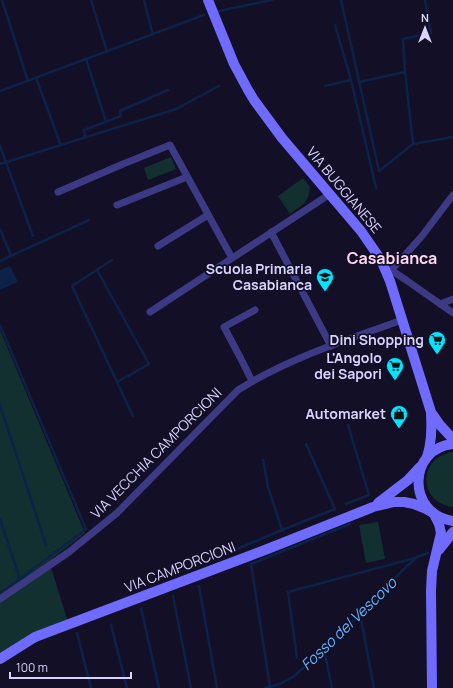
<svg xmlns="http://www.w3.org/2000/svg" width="453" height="688" viewBox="0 0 453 688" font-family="Manrope,sans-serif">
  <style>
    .green { fill: #12302f }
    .water { fill: #0c2248 }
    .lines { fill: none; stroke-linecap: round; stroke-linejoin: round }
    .stream { stroke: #0c2248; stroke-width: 2.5 }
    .minor { stroke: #3d3a85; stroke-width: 7 }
    .secondary { stroke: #6f6bff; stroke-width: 10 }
    .labels { text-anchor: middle; stroke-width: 3.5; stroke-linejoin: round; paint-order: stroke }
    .street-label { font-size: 14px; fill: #d9d4ff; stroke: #130f26 }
    .poi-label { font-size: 14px; font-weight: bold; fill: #d9d4ff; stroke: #130f26; text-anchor: end }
    .water-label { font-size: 15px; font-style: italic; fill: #62b6ff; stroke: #130f26 }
    .quarter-label { font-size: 16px; font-weight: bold; fill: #ffd6f0; stroke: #130f26 }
  </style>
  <rect width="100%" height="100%" fill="#130f26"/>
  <!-- green -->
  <g class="green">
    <polygon points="171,157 176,169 148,180 144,168"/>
    <path d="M303,178L310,187C309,203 302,205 290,214L278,196Z"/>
    <polygon points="0,330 85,533 49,561 66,616 73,627 0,657"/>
    <path d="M453,452V507C418,503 417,457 453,452Z"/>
    <polygon points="378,522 385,559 366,563 359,525"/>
  </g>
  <!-- water -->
  <polygon class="water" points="10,266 18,282 0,290 0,270"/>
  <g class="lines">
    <!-- stream -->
    <g class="stream">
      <polyline points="2,0 28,81"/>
      <polyline points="91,0 107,52"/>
      <polyline points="144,0 153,35"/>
      <polyline points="341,0 379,171 413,144 453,137"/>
      <polyline points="219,11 272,0"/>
      <polyline points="335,25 351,80 376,188"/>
      <polyline points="86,59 106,122"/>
      <polyline points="36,78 60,143"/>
      <polyline points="359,82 405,72"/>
      <polyline points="325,86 351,80"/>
      <polyline points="0,91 204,15"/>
      <polyline points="85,138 84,130 121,116 120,111 168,90"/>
      <polyline points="413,144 405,72 403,39 431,33 425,0"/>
      <polyline points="0,146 33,236"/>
      <polyline points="0,164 176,109 219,86"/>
      <polyline points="0,229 11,256"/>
      <polyline points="112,260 72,286 133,416"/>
      <polyline points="0,261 89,220"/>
      <polyline points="97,270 149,364 117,382"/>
      <polyline points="0,325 86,529 20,579 0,593"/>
      <polyline points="0,405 46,545"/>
      <polyline points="306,444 335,509"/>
      <polyline points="263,460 268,487 282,530"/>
      <polyline points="346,504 369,495 348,425"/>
      <polyline points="0,519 20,579"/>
      <polyline points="237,549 282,530 335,509"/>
      <polyline points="199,586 217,688"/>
      <polyline points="173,596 191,688"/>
      <polyline points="141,608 159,688"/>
      <polyline points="360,614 374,688"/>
      <polyline points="111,625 127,688"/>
      <polyline points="77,633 91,688"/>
      <polyline points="324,649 332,688"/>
      <polyline points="297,658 288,592 415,558"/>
      <polyline points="270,687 251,564 350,524"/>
      <polyline points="265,688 280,684 293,677 341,634 402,571 417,557 428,553"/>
    </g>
    <!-- minor -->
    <g class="minor">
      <polyline points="58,192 123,164 170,145 232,258"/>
      <polyline points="117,205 187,177"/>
      <polyline points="271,232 331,346"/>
      <polyline points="158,246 208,215"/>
      <polyline points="391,270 406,280 453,313"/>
      <polyline points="388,274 422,236 453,195"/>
      <polyline points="440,304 453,299"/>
      <polyline points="150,312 330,194"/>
      <polyline points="252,381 240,357 224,327 255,310"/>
      <path d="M0,599L69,552L117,513L238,390C289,358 347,340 402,320"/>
    </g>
    <!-- secondary -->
    <g class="secondary">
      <polyline points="208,0 234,64 248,90 254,100 282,138 361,231 381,260 390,281 431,412 440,425 453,439"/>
      <path d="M453,444C408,448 406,514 453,521"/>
      <path d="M427,457C432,442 432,429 431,414"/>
      <polyline points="378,503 408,480 420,467"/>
      <polyline points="439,550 453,532"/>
      <polyline points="0,659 35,637 270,548 373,507 394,502 404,502 414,504 424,508 433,513"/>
      <polyline points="432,688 431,591 432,571 441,533 439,524 434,514"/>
    </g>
  </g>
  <!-- icons -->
  <defs>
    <symbol id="school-pin" viewBox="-11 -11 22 30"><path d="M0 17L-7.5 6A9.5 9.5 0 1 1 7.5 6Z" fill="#00e5ff" stroke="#130f26"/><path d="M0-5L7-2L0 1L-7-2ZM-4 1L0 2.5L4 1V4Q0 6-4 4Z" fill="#111"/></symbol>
    <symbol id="supermarket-pin" viewBox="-11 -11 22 30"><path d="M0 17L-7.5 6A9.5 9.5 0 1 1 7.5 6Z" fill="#00e5ff" stroke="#130f26"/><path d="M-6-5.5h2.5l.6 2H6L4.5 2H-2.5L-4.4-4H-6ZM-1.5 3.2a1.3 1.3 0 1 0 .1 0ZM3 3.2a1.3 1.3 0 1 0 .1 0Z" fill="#111"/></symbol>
    <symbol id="shop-pin" viewBox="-11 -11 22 30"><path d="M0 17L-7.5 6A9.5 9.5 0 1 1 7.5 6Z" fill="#00e5ff" stroke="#130f26"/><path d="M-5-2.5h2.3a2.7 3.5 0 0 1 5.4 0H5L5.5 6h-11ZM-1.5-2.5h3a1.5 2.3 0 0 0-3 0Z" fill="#111"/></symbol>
  </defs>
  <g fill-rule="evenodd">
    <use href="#school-pin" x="315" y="267" width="20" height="27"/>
    <use href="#supermarket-pin" x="427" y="330" width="20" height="27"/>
    <use href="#supermarket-pin" x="385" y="356" width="20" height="27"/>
    <use href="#shop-pin" x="389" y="404" width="20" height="27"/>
  </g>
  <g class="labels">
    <!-- street labels -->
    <g class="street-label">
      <text transform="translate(344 190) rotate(50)" y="5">VIA BUGGIANESE</text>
      <text transform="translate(156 453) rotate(-45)" y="5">VIA VECCHIA CAMPORCIONI</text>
      <text transform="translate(180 567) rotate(-21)" y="5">VIA CAMPORCIONI</text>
    </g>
    <!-- poi labels -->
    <g class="poi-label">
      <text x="312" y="274">Scuola Primaria<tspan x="312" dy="16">Casabianca</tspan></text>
      <text x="424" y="345">Dini Shopping</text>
      <text x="382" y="363">L'Angolo<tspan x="382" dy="16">dei Sapori</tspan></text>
      <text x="386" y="419">Automarket</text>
    </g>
    <!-- water labels -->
    <g class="water-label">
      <text transform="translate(349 624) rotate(-44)" y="5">Fosso del Vescovo</text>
    </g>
    <!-- quarter labels -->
    <g class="quarter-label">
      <text x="392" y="264">Casabianca</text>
    </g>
  </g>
  <!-- north arrow -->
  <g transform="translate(425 28)" stroke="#130f26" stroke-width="3" paint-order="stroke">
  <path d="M0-3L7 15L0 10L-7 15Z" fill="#d9d4ff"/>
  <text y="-6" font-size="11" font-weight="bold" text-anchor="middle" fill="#d9d4ff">N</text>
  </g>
  <!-- scale -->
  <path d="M10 672v6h121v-6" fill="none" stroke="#d9d4ff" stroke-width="2"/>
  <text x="16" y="672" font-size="12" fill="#d9d4ff" stroke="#130f26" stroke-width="3" paint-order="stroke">100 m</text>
</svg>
